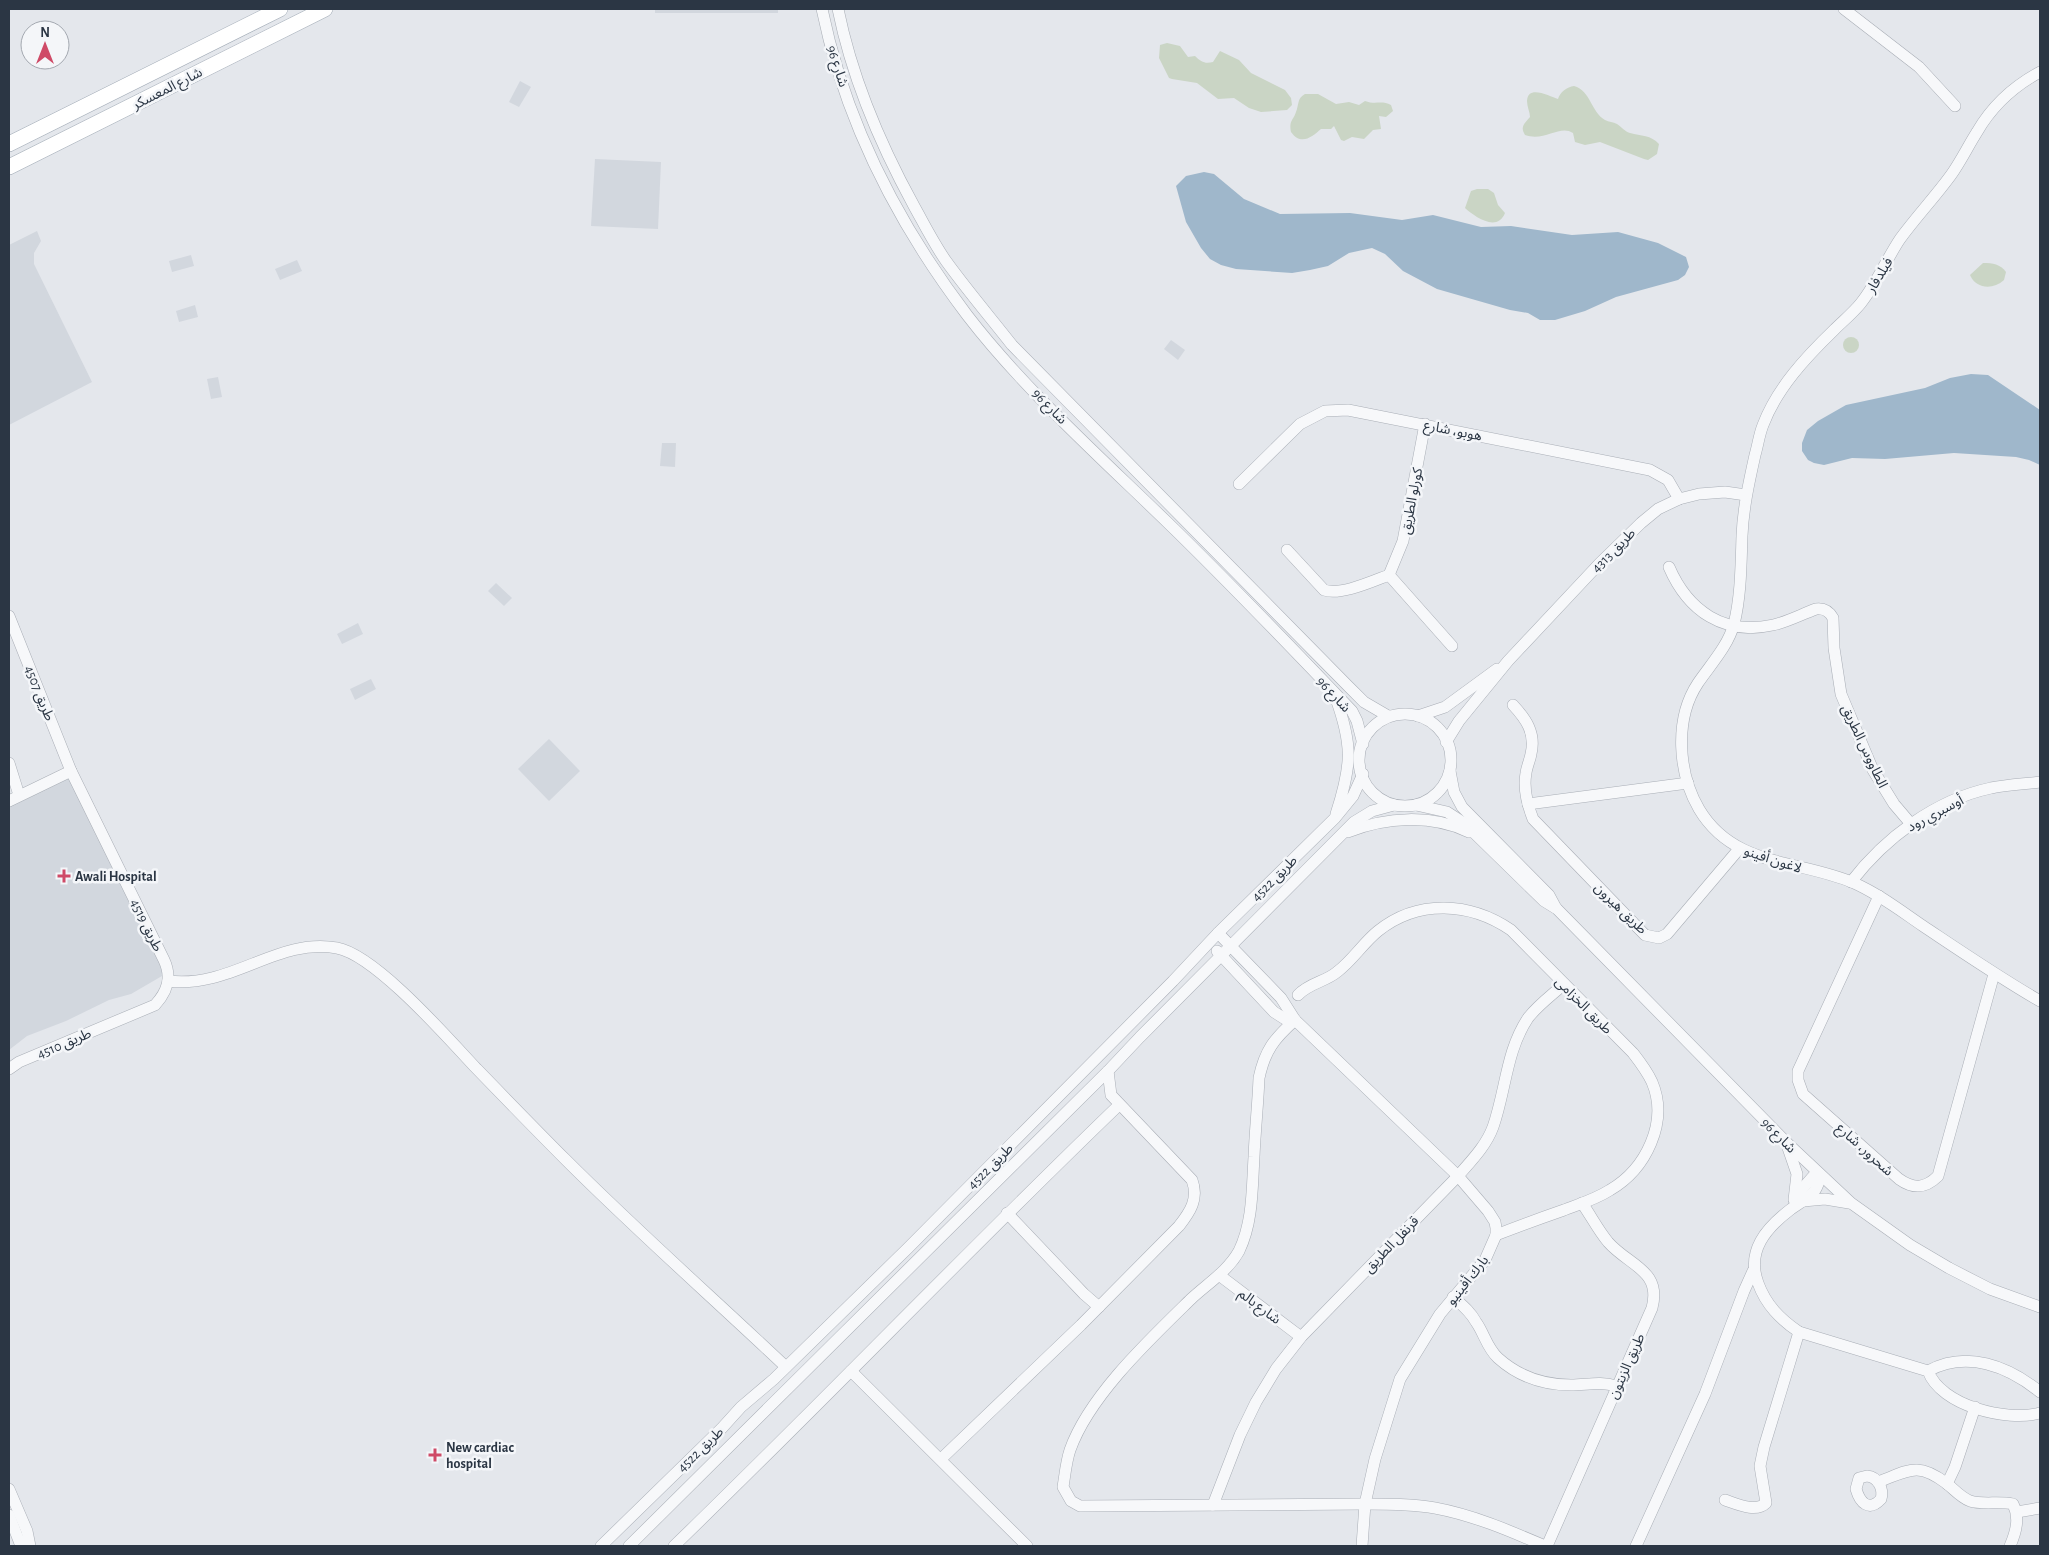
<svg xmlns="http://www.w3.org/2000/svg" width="2049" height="1555" viewBox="0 0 2049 1555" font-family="'Alegreya Sans','Noto Sans Arabic',sans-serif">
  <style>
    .built { fill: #d2d7de }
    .green { fill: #cad5c5 }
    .water { fill: #9fb7cb }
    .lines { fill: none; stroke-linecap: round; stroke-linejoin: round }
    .minor-casing { stroke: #a9aeb6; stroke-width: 12 }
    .major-casing { stroke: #a3acb7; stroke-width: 16 }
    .minor { stroke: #f7f8fa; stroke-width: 11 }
    .major { stroke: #fff; stroke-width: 15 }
    .poi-dot { fill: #cf4a67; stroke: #f4f6f9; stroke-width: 2 }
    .labels { text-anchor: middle; stroke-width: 5; stroke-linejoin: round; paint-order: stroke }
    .street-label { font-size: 14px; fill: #2b3644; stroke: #f4f6f9 }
    .poi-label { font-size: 14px; font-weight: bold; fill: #2b3644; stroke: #f4f6f9; text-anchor: start }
  </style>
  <rect width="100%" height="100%" fill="#e4e7ec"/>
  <!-- built -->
  <g class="built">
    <rect x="655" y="9" width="123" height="4"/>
    <polygon points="520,81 531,87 519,107 509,102"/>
    <polygon points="595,159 661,162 658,229 591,226"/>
    <polygon points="37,231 41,241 34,253 34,264 92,382 9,425 9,245"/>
    <polygon points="191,255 194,266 172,272 169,261"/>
    <polygon points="297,260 302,271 280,280 275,269"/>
    <polygon points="195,305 198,317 179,322 176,311"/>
    <polygon points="1171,340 1185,350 1178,360 1164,349"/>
    <polygon points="218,377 222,397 211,399 207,379"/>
    <polygon points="662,443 676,443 675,467 660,466"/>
    <polygon points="496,583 512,598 504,606 488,591"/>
    <polygon points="358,623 363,634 342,644 337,634"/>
    <polygon points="371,679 376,689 355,700 350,689"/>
    <polygon points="549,739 580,771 549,801 518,769"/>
    <polygon points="70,776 156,949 163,971 162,976 131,994 109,1000 66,1021 27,1036 9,1050 9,804"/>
  </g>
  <!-- green -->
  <g class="green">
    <path d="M1167,43L1180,46L1188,57L1195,56C1201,62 1205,64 1213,62L1220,51L1239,60L1251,73L1285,90L1291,98L1292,105L1287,110L1261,112L1249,108L1234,98L1218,99L1197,83L1172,79L1169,78L1159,58L1160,45Z"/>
    <path d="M1574,86C1591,91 1591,112 1605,120C1609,122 1613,122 1617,124C1622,127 1624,131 1630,133C1641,136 1651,135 1659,144L1657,154L1648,160L1644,159L1600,142L1585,145L1575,142L1573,133C1560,124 1545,142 1525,135C1520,127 1524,124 1530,117C1530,112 1527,107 1527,101C1528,84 1550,97 1558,99C1560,92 1567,87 1574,86Z"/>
    <path d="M1305,94H1318L1336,104L1349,102L1359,105L1365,101C1375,105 1382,100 1391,105L1393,111L1386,117L1379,116L1381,129L1373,130L1364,139L1352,137L1344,141L1341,140L1334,126L1331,129H1321C1312,137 1301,146 1291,132C1289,120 1293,121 1296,112C1299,105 1297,98 1305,94Z"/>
    <path d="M1477,189H1488L1494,193L1498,205L1505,213C1497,233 1474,216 1465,208L1471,191Z"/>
    <path d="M1983,263C1993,263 2000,264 2006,272L2004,280C1993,290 1976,289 1970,275Z"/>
    <circle cx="1851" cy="345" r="8"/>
  </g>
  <!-- water -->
  <g class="water">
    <polygon points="1204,172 1214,174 1244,199 1280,214 1350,213 1402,220 1433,215 1481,227 1511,226 1572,235 1618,232 1658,243 1686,257 1689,267 1685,275 1678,280 1616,297 1585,311 1555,320 1540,320 1528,313 1510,310 1437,289 1403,271 1385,254 1372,248 1349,253 1328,266 1310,270 1292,273 1236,269 1221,265 1210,259 1201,248 1186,222 1176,186 1186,176"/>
    <polygon points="1971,374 1988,375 2040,410 2040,465 2029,460 2016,457 1954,453 1885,459 1852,458 1824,465 1814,463 1808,460 1802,451 1802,443 1807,430 1818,421 1846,405 1925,388 1950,378"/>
  </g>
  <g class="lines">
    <defs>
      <g id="minor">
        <path d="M822,9C845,121 898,224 967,315C1023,388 1100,457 1167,522C1230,583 1291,647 1352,711L1357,721L1363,744"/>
        <path d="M838,9C852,78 880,144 914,206C924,224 934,244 946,261C967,290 990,317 1012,345L1348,686L1364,702L1388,716"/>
        <polyline points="1844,9 1919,67 1955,106"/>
        <path d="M2040,72C2014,86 1992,106 1977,132C1968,146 1961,161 1951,175C1935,197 1916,217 1900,239C1886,260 1877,283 1861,303C1853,313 1843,321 1834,330C1806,357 1777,388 1763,425C1759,435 1758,445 1755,455C1749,482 1743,509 1742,536C1741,565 1741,596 1734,624C1728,646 1711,664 1698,683C1674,719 1678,773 1699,809C1734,868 1799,859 1854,883C1879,894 1901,911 1923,926C1962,952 2000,978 2040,1001"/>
        <polyline points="1239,484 1300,424 1325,411 1348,410 1650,470 1668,480 1679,499"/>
        <path d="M1287,550L1324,590C1340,596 1373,581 1389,575L1403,541L1425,424"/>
        <path d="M1669,567C1688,611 1724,636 1773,625C1787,622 1802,614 1816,609C1824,608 1829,611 1833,618L1834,648L1841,694L1873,770L1894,804L1911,824"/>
        <polyline points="1389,575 1452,646"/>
        <path d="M9,616L71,771L164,960C172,977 168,991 155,1005L19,1062L9,1069"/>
        <path d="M1335,696C1353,745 1352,765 1336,814"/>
        <path d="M1513,705C1526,719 1536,733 1531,754C1530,760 1527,766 1526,773C1523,789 1527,804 1533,819L1645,935L1659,938L1667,934L1739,849"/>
        <circle cx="1405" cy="760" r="46"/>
        <polyline points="1418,716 1445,707 1497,669"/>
        <polyline points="1446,742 1459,721 1508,661 1599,564 1641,523 1658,509 1679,499 1699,494 1725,492 1746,495"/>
        <polyline points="9,763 19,795"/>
        <polyline points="1450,771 1454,792 1462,807 1549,895 1556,908"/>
        <polyline points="9,801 71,771"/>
        <polyline points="1528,804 1688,783"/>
        <polyline points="1416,805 1447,812 1464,823 1544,901 1557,909 1787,1143 1851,1203 1910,1245 1949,1268 1990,1289 2040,1307"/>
        <path d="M1348,832C1386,817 1431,814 1469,832"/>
        <path d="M1851,882C1885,838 1935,800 1991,788C2007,785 2024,784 2040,782"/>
        <path d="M1879,896L1798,1071V1080L1803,1094L1899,1179C1913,1189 1925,1189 1938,1176L1994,974"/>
        <polyline points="1218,933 1281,998 1295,1020 1458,1176 1488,1211 1495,1222 1496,1228 1496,1235 1485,1260 1440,1314 1400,1379 1375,1459 1365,1504 1362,1546"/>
        <polyline points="1217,951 1274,1012 1285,1019 1295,1020"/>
        <path d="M168,981C232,989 277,937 337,948C375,955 446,1036 474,1066C505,1098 535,1129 566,1160C637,1231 713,1298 786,1367"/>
        <path d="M1298,995C1309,983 1325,982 1337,972C1353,960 1363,943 1378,931C1418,899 1470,902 1511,930L1633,1053C1640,1062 1647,1071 1652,1082C1669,1122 1646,1169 1610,1190C1596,1199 1580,1204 1564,1210C1541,1218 1519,1226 1496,1235"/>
        <path d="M1295,1020C1274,1039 1265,1050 1259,1078C1258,1104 1255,1131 1254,1157C1252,1189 1253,1222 1239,1251C1228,1271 1207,1284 1191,1299C1150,1339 1089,1396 1070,1450C1066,1462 1065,1475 1063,1487L1071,1501L1080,1506L1365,1504C1389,1504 1412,1504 1435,1508C1473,1515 1510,1531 1545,1546"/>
        <polyline points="1787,1145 1797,1174 1794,1200"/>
        <path d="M1821,1176C1819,1182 1817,1189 1813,1193C1807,1199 1798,1204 1791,1209C1766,1228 1746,1251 1758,1283C1766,1305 1780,1319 1799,1332L1928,1371C1941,1406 2007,1422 2040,1413"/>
        <polyline points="1795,1197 1817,1172"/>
        <polyline points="1803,1201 1825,1199 1849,1203"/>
        <polyline points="1007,1213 1084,1294 1099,1307"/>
        <polyline points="1219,1275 1301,1337"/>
        <path d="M1453,1297C1462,1305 1470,1311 1476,1322C1484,1333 1487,1348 1498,1358C1518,1376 1544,1385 1571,1385C1587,1385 1600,1381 1616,1386"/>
        <polyline points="851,1371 1027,1546"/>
        <path d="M1928,1371C1967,1350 2008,1366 2040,1392"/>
        <path d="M941,1459L1081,1325L1179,1226C1190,1212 1199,1199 1192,1180L1111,1095L1108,1071"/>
        <path d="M1867,1476C1878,1477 1884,1489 1881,1499C1869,1512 1860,1503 1856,1489L1859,1478Z"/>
        <path d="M1878,1482C1908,1471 1917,1461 1946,1483C1954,1489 1960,1497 1970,1501C1982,1505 1999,1501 2013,1504C2020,1518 2016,1532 2010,1546"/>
        <polyline points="1947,1484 1955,1467 1975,1407"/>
        <polyline points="9,1489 27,1531 30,1546"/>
        <path d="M1725,1500C1737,1504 1756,1513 1766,1503L1760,1466L1764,1447L1799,1332"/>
        <path d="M1213,1505L1240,1435L1256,1402L1276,1369L1301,1337L1458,1176C1471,1161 1486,1146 1493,1127C1506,1090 1506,1051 1528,1018C1538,1005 1552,995 1564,984"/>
        <polyline points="2017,1512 2040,1508"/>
        <polyline points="9,1515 21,1546"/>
        <polyline points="601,1546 722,1428 741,1407 774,1379 908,1248 1173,981 1218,933 1335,818 1353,796 1363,774"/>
        <polyline points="629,1546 1108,1071 1140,1037 1354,822 1372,811 1394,805"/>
        <path d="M674,1546C824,1401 968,1250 1119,1105"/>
        <path d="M1547,1546L1652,1308C1662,1270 1629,1266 1608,1242C1598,1230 1591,1216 1582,1203"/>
        <polyline points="1636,1546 1705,1394 1744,1291 1753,1271"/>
      </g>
      <g id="major">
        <polyline points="9,144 280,9"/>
        <polyline points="9,167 325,9"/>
      </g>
    </defs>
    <!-- minor casing -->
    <use href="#minor" class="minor-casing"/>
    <!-- major casing -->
    <use href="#major" class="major-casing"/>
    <!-- minor -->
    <use href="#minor" class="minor"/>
    <!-- major -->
    <use href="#major" class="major"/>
  </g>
  <!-- markers -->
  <g class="poi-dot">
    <path d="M61.5 868.5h5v5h5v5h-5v5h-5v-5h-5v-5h5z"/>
    <path d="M432.5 1447.5h5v5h5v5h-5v5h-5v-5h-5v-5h5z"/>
  </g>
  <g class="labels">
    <!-- street labels -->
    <g class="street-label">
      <text transform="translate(838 66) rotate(72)" y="5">شارع 96</text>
      <text transform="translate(167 88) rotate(-27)" y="5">شارع المعسكر</text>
      <text transform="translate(1879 275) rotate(-59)" y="5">فيلدفار</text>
      <text transform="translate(1050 406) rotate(46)" y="5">شارع 96</text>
      <text transform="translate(1453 430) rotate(11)" y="5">هوبو، شارع</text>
      <text transform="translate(1411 501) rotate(-79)" y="5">كورلو الطريق</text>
      <text transform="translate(1613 550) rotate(-45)" y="5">طريق 4313</text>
      <text transform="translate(40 693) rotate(68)" y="5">طريق 4507</text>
      <text transform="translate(1334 694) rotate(47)" y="5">شارع 96</text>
      <text transform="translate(1865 746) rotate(65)" y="5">الطاووس الطريق</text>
      <text transform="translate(1935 813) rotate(-28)" y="5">أوسبري رود</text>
      <text transform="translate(1773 859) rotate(18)" y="5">لاغون أفينو</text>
      <text transform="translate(1274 878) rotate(-45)" y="5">طريق 4522</text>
      <text transform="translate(1621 908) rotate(44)" y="5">طريق هيرون</text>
      <text transform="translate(147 925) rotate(64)" y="5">طريق 4519</text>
      <text transform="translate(1584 1005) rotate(45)" y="5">طريق الخزامى</text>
      <text transform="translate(64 1043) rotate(-23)" y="5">طريق 4510</text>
      <text transform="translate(1779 1135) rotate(45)" y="5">شارع 96</text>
      <text transform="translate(1865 1149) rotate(42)" y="5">شحرور، شارع</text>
      <text transform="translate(990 1166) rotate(-45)" y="5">طريق 4522</text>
      <text transform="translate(1391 1244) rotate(-46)" y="5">قرنفل الطريق</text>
      <text transform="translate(1467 1280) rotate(-52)" y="5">بارك أفينيو</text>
      <text transform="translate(1260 1306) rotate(37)" y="5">شارع بالم</text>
      <text transform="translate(1626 1366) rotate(-66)" y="5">طريق الزيتون</text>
      <text transform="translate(700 1449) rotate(-44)" y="5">طريق 4522</text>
    </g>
    <!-- poi labels -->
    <g class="poi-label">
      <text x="75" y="881">Awali Hospital</text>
      <text x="446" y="1452">New cardiac<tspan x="446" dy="16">hospital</tspan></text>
    </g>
  </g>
  <!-- border -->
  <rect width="2049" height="1555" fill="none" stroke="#2b3644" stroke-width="20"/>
  <!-- north arrow -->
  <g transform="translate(45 45)"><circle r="24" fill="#f4f6f9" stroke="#a4a9b1"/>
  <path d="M0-4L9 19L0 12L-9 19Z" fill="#cf4a67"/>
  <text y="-8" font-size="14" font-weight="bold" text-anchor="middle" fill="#2b3644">N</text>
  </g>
</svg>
